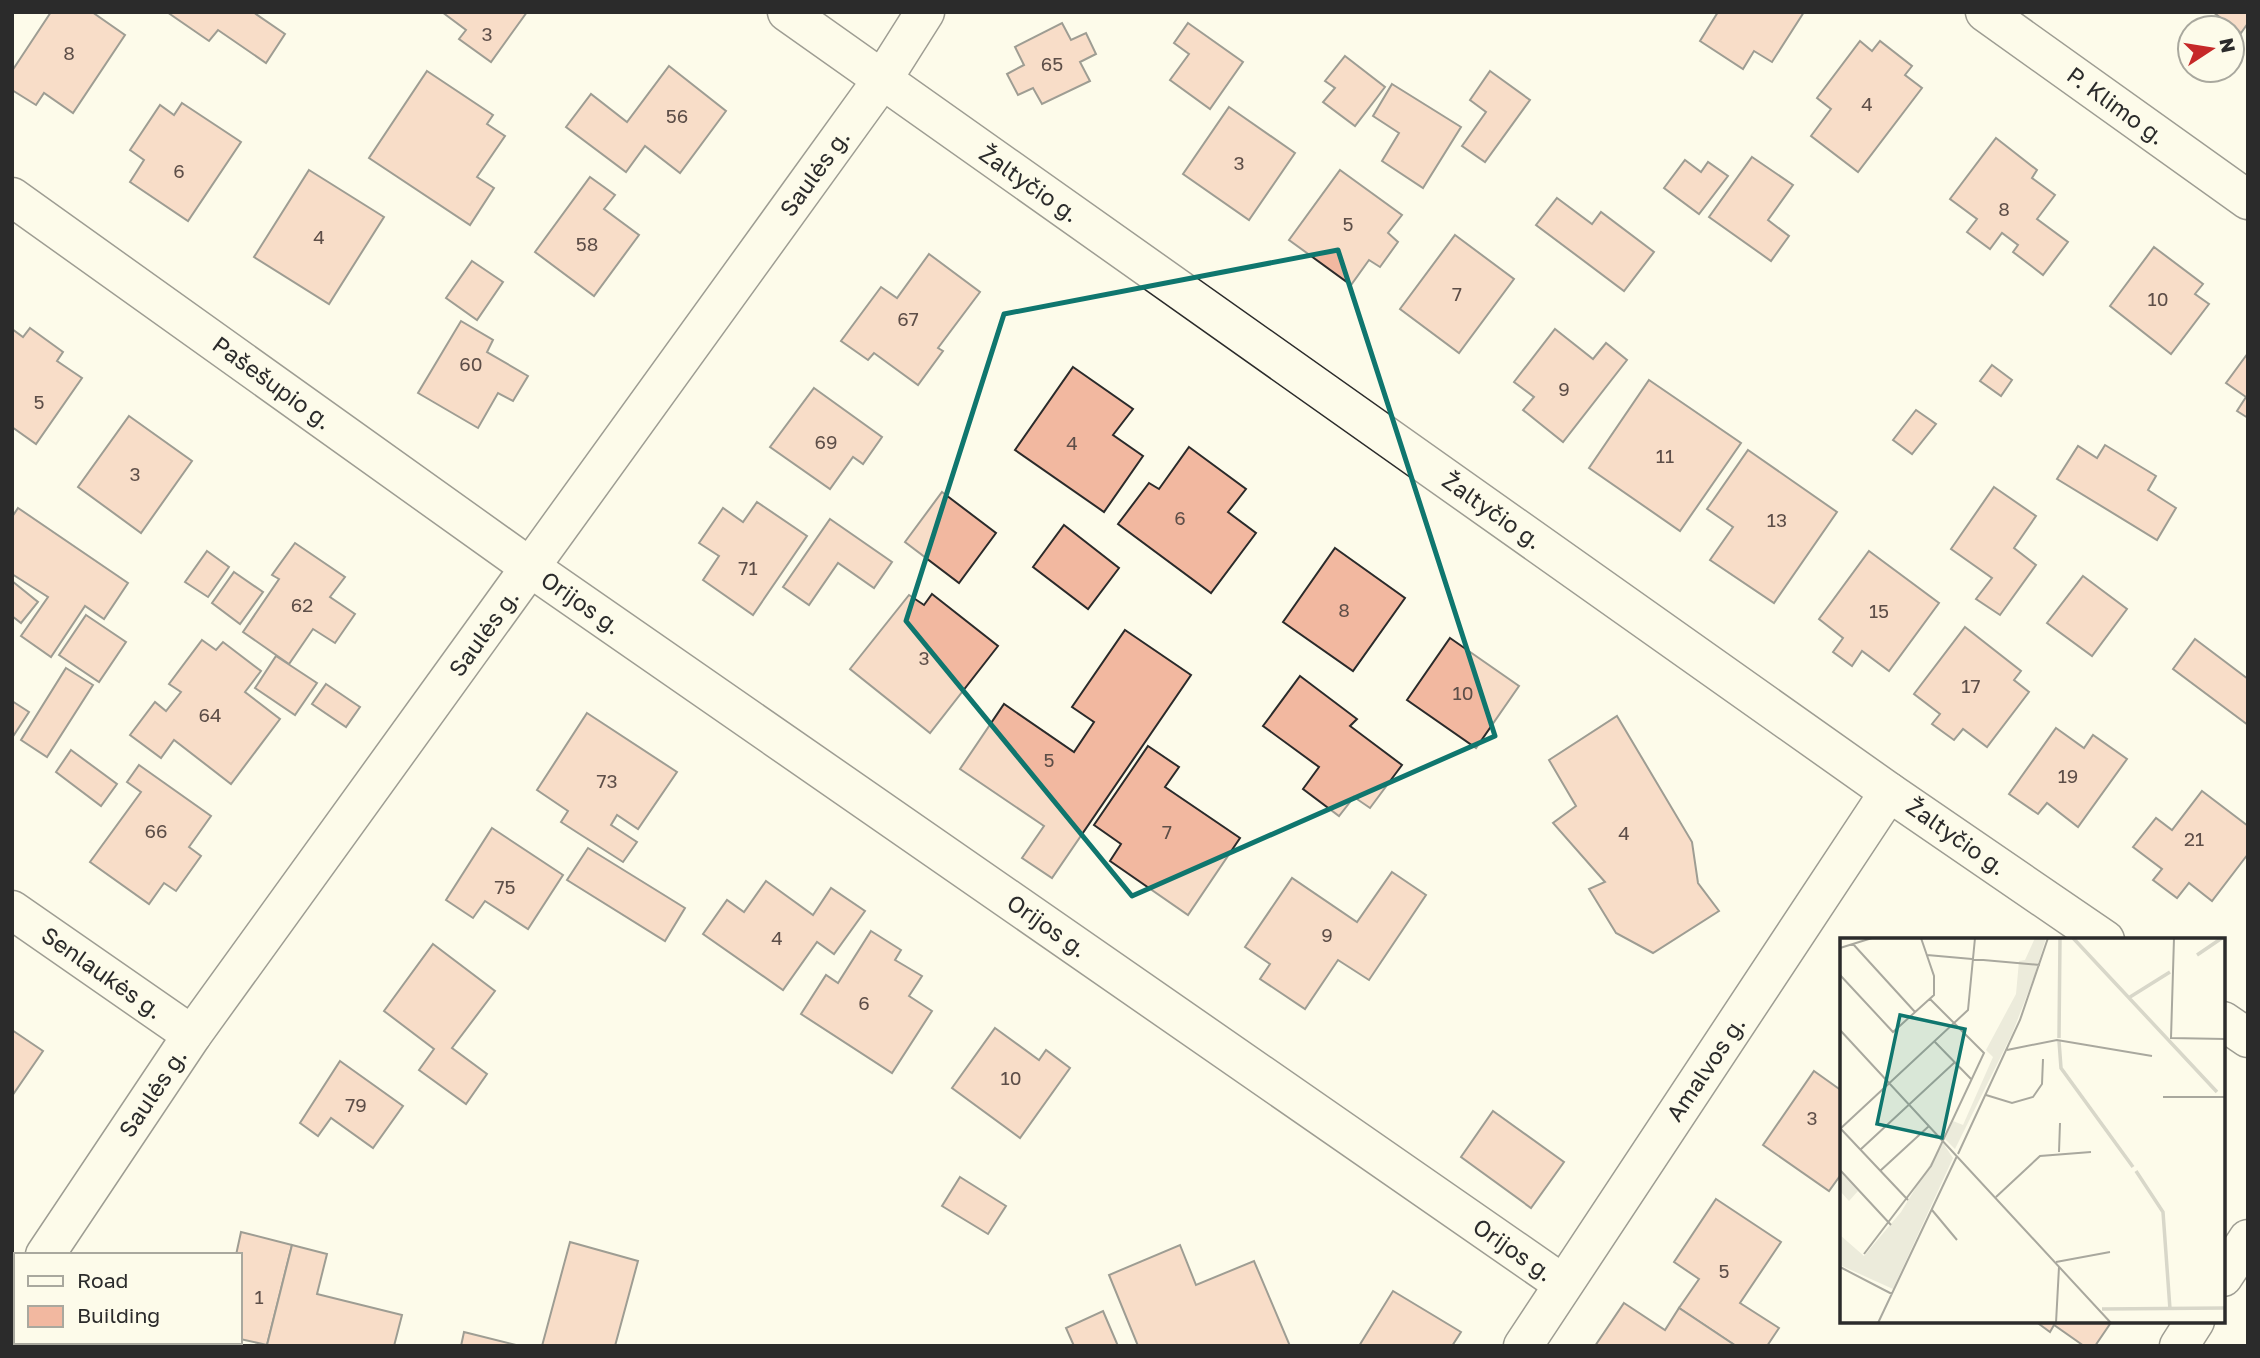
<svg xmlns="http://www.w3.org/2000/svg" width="2260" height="1358" viewBox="0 0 2260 1358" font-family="'Golos Text',sans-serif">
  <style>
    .building { fill: #f2b8a0; stroke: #2b2b2b; stroke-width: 2 }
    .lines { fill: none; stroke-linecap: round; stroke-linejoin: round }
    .minor-casing { stroke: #2b2b2b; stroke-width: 41 }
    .major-casing { stroke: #2b2b2b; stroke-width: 41 }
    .minor { stroke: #fdfbea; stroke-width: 38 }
    .major { stroke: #fdfbea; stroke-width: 38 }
    .marked { fill: none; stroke: #0f766e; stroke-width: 5; stroke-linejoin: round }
    .labels { text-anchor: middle; stroke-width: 5; stroke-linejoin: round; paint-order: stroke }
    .number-label { font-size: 19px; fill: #5d4e48 }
    .street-label { font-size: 23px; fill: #2b2b2b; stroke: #fdfbea }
    .inset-river { fill: none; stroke: #d8d7c9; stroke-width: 3.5 }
    .inset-road { fill: none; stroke: #a9a89e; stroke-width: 2 }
    .view { fill: #0f766e; fill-opacity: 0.15; stroke: #0f766e; stroke-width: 3.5 }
    .inset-edge { fill: none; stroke: #2b2b2b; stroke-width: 3.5 }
  </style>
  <rect width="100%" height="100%" fill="#fdfbea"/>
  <!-- building -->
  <g class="building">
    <polygon points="51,12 92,12 125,35 73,113 44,93 36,105 12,90 12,71"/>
    <polygon points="167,12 253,12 285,34 266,63 218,30 209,41"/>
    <polygon points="442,12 527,12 491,62 459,39 466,30"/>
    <polygon points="1718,12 1804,12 1772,62 1754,51 1743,69 1700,41"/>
    <polygon points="2213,12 2248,12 2248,23 2241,33"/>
    <polygon points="1062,23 1071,40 1086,33 1096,54 1080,62 1090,81 1042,104 1033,88 1018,95 1007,74 1024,65 1015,47"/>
    <polygon points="1188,23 1243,62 1210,109 1170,80 1189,54 1174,43"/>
    <polygon points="1860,41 1872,51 1880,41 1912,66 1905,75 1922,88 1858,172 1811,136 1831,109 1817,98"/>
    <polygon points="1345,56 1385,87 1355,126 1323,102 1335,88 1325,81"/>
    <polygon points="669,66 726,111 680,173 645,146 626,172 566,127 591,94 627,122"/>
    <polygon points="427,71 493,115 487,124 505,136 477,177 494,188 470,225 369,158"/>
    <polygon points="1490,71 1530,100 1485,162 1462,146 1486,112 1470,100"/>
    <polygon points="1392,84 1461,127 1423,188 1382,161 1399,133 1373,116"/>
    <polygon points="182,103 241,142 188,221 130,182 144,160 130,150 160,105 174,115"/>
    <polygon points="1229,107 1295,153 1249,220 1183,174"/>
    <polygon points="1996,138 2037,170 2032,178 2055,195 2037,219 2068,242 2043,275 2013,252 2018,245 2002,233 1990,249 1967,232 1977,219 1950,199"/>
    <polygon points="1752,157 1793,185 1768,220 1789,236 1771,261 1709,217"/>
    <polygon points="1685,160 1701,172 1708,162 1728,176 1699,214 1664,188"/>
    <polygon points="309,170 384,217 329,304 254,257"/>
    <polygon points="1340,170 1402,215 1388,233 1398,242 1380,267 1369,260 1351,285 1289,240"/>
    <polygon points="590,177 615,195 604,209 639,235 594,296 535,252"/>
    <polygon points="1557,198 1592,224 1601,212 1654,252 1624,291 1536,225"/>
    <polygon points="1455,235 1514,279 1459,353 1400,309"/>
    <polygon points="2154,247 2203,284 2195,294 2209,304 2171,354 2110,306"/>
    <polygon points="929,254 980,292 938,348 943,351 918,385 874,353 868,360 841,341 881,287 897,298"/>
    <polygon points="472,261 503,282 477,320 446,298"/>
    <polygon points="461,321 493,340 487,352 528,376 513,401 498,393 478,428 418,393"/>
    <polygon points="30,328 63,352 57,361 82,378 36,444 12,427 12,329 23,337"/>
    <polygon points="1555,329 1593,359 1606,343 1627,360 1563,442 1523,410 1534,397 1514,382"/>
    <polygon points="2248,353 2248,418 2237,411 2246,397 2226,383"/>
    <polygon points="1992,365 2012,380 2001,396 1980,381"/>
    <polygon points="1073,367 1133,409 1113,435 1143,456 1104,512 1015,450"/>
    <polygon points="1649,380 1741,443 1680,531 1589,468"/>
    <polygon points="814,388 882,437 863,464 853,457 830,489 770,447"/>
    <polygon points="1916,410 1936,424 1912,454 1893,440"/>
    <polygon points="129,416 192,461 141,533 78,487"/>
    <polygon points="2105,445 2156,476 2148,490 2176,508 2157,540 2057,479 2078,446 2097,458"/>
    <polygon points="1189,447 1246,489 1228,512 1256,533 1211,593 1118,524 1149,483 1159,489"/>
    <polygon points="1748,450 1837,512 1774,603 1710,560 1733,527 1707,509"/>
    <polygon points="1994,487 2036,516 2014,548 2036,565 2000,615 1976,599 1992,578 1951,549"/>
    <polygon points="942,492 996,533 959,583 905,542"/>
    <polygon points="757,502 807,536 753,615 703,580 719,556 699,543 723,508 743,522"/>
    <polygon points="18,508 128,583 104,619 85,606 51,657 21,636 48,597 12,574 12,517"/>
    <polygon points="830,519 892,562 874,588 838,563 809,605 783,587"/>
    <polygon points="1064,525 1119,568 1088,609 1033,567"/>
    <polygon points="295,543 345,577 330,597 355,614 335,643 313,629 289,664 243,632 279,579 272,575"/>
    <polygon points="1335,548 1405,598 1353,671 1283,622"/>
    <polygon points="207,551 229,567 208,597 185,582"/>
    <polygon points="1869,551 1939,603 1889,671 1862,651 1852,666 1833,652 1843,638 1819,619"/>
    <polygon points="234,572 263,592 240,624 212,603"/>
    <polygon points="2083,576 2127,609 2092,656 2047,623"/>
    <polygon points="12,581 38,602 21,623 12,616"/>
    <polygon points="932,594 998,646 930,733 850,669 909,595 924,605"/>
    <polygon points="86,615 126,642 99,682 59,655"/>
    <polygon points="1965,627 2021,671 2014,680 2029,692 1987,747 1963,729 1954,740 1932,724 1940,714 1914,694"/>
    <polygon points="1125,630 1191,675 1052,878 1022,858 1044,826 960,769 1004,704 1074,752 1094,722 1072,707"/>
    <polygon points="1450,638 1519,686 1476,748 1407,700"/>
    <polygon points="2195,639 2248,679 2248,725 2173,669"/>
    <polygon points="202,640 216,650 223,642 261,671 245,692 280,719 231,784 174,740 161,758 130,735 155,702 166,711 181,692 169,684"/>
    <polygon points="276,656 317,683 295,715 255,688"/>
    <polygon points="66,668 93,685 47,757 21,740"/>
    <polygon points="1300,676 1357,719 1350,726 1402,765 1370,808 1354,797 1339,816 1303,789 1319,767 1263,726"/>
    <polygon points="326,684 360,707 346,727 312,704"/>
    <polygon points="12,701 29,712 12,738"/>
    <polygon points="587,713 677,772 638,829 617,815 611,825 637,842 623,862 561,822 568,811 537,790"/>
    <polygon points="1617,716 1692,842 1698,883 1719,911 1653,953 1616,933 1589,889 1605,882 1553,823 1576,806 1549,760"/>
    <polygon points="2056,728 2084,748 2093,735 2127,759 2078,827 2047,803 2038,814 2009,794"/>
    <polygon points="1148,746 1179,767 1165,787 1240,838 1188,915 1110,861 1121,844 1094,825"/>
    <polygon points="71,750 117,784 101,806 56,772"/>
    <polygon points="139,765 211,816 189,847 201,856 176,891 164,883 149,904 90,862 141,792 127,782"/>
    <polygon points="2202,791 2248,826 2248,854 2212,901 2189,883 2177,898 2153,880 2162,869 2133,847 2156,818 2172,830"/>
    <polygon points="492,828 563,875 528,929 485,901 473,918 446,900"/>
    <polygon points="588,848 685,908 665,941 567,880"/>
    <polygon points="1392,872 1426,895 1369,980 1338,960 1305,1009 1260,979 1270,964 1245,947 1292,878 1357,922"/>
    <polygon points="766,881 813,915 831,888 865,911 834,954 817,942 783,990 703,934 727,900 744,912"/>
    <polygon points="871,931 901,950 895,960 922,976 909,996 932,1011 892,1073 801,1014 826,975 838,983"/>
    <polygon points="433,944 495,991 452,1048 487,1074 466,1104 419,1070 434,1049 384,1011"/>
    <polygon points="995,1028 1039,1060 1046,1050 1070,1068 1020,1138 952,1088"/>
    <polygon points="12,1030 43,1051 12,1096"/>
    <polygon points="340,1061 403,1106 373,1148 331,1118 318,1136 300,1123"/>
    <polygon points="1814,1071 1842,1091 1842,1173 1829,1191 1763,1145"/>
    <polygon points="1493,1111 1564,1162 1531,1208 1461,1157"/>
    <polygon points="960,1177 1006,1206 988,1234 942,1206"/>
    <polygon points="1716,1199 1781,1242 1740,1303 1779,1328 1767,1346 1736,1346 1679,1308 1699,1279 1674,1262"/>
    <polygon points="241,1232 292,1245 267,1345 240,1339 240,1255 236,1255"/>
    <polygon points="570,1242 638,1261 615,1346 542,1346"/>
    <polygon points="292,1245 327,1254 317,1294 402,1315 394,1346 267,1345"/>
    <polygon points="1180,1245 1196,1285 1254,1261 1290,1346 1138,1346 1109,1275"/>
    <polygon points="1393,1291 1461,1332 1452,1346 1359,1346"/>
    <polygon points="1624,1303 1665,1330 1679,1308 1736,1346 1595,1346"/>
    <polygon points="1103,1311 1118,1346 1074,1346 1066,1328"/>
    <polygon points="2035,1321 2112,1321 2095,1346 2084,1346 2054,1325 2050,1332"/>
    <polygon points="464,1332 520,1346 461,1346"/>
    <polygon points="139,1342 229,1342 228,1346 138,1346"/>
  </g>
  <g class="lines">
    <defs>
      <g id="minor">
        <polyline points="787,12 1889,792 2105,940"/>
        <polyline points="1985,12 2248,200"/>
        <polyline points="12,197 531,568 1563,1284"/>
        <polyline points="12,910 192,1035"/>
        <polyline points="2223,1021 2248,1038"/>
        <polyline points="2223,1277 2248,1239"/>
        <polyline points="1523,1346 1889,792"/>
        <polyline points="2179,1346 2195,1321"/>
      </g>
      <g id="major">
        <polyline points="45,1255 192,1035 882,80 925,12"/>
        <polyline points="12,1304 16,1299"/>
      </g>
    </defs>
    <!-- minor casing -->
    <use href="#minor" class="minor-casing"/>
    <!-- major casing -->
    <use href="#major" class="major-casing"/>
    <!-- minor -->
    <use href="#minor" class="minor"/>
    <!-- major -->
    <use href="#major" class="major"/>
  </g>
  <!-- marked area -->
  <path d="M0 0H2260V1358H0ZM1338,250L1495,736L1132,896L906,621L1004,314Z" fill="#fdfbea" fill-opacity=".55" fill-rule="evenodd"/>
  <path class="marked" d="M1338,250L1495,736L1132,896L906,621L1004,314Z"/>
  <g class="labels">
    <!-- number labels -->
    <g class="number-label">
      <text x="487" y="41">3</text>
      <text x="69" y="60">8</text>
      <text x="1052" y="71">65</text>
      <text x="1867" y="111">4</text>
      <text x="677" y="123">56</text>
      <text x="1239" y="170">3</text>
      <text x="179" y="178">6</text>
      <text x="2004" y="216">8</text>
      <text x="1348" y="231">5</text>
      <text x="319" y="244">4</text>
      <text x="587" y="251">58</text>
      <text x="1457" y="301">7</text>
      <text x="2158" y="306">10</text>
      <text x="908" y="326">67</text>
      <text x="471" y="371">60</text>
      <text x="1564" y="396">9</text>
      <text x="39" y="409">5</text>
      <text x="826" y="449">69</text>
      <text x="1072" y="450">4</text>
      <text x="1665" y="463">11</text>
      <text x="135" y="481">3</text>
      <text x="1180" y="525">6</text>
      <text x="1777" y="527">13</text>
      <text x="748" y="575">71</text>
      <text x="302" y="612">62</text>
      <text x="1344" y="617">8</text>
      <text x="1879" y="618">15</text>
      <text x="924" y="665">3</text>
      <text x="1971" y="693">17</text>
      <text x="1463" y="700">10</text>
      <text x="210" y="722">64</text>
      <text x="1049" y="767">5</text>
      <text x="2068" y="783">19</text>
      <text x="607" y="788">73</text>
      <text x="156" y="838">66</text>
      <text x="1167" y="839">7</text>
      <text x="1624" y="840">4</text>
      <text x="2194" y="846">21</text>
      <text x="505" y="894">75</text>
      <text x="1327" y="942">9</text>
      <text x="777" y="945">4</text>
      <text x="864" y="1010">6</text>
      <text x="1011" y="1085">10</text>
      <text x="356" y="1112">79</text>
      <text x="1812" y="1125">3</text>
      <text x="1724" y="1278">5</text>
      <text x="259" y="1304">1</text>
    </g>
    <!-- street labels -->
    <g class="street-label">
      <text transform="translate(2116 106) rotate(36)" y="8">P. Klimo g.</text>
      <text transform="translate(815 173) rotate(-54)" y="8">Saulės g.</text>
      <text transform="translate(1029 184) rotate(35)" y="8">Žaltyčio g.</text>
      <text transform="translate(272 383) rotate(36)" y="8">Pašešupio g.</text>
      <text transform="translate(1492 511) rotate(35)" y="8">Žaltyčio g.</text>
      <text transform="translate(581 603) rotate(35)" y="8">Orijos g.</text>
      <text transform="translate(484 633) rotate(-54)" y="8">Saulės g.</text>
      <text transform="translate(1956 837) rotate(35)" y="8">Žaltyčio g.</text>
      <text transform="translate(1047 926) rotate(35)" y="8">Orijos g.</text>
      <text transform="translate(102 973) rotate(35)" y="8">Senlaukės g.</text>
      <text transform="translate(1706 1069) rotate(-56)" y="8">Amalvos g.</text>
      <text transform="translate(153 1093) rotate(-56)" y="8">Saulės g.</text>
      <text transform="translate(1513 1250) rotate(35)" y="8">Orijos g.</text>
    </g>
  </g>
  <!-- overview -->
  <g transform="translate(1840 938)">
    <rect width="385" height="385" fill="#fdfbea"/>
    <path d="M195,0H206L194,39L172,96L115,211L105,201L113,183L123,187L153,119L146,112L176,56L179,23L185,22ZM103,205L113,220L53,351L0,327V297L24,318L61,274ZM0,234L18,253L9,263L0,253Z" fill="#ecebdb"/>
    <path class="inset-river" d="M233,0L377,154M357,17L382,0M290,59L330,34M219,100L220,0M219,103L221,130L293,229M296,233L323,274L330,371M262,371L385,370"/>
    <path class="inset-road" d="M334,0L331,100L385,101M13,6L75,74M0,10L32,0M87,17L200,27M0,37L53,94L94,57V38L81,0M0,92L271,385M94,103L132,142M167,112L217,102L312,118M146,157L172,165L193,159L202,146L203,121M323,159H385M0,190L68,262M0,191L128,72L135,0M20,212L115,124M219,214L220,185M118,216L180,82L208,0M0,232L51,287M40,233L89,188M156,259L200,218L251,214M92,272L117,302M24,316L91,228L144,115L90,61M216,324L270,314M0,329L52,356M38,385L117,218M216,385L219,329"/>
    <path class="view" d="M60,77L125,91L102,200L37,186Z"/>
    <rect width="385" height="385" class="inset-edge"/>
  </g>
  <!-- border -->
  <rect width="2260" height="1358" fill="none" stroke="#2b2b2b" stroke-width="28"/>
  <!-- legend -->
  <rect x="14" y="1253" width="228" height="91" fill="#fdfbea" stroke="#a9a89e" stroke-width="2"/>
  <rect x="28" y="1276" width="35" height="10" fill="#fdfbea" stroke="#a9a89e" stroke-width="2"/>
  <text x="77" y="1288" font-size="21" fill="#2b2b2b">Road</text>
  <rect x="28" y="1306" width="35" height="21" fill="#f2b8a0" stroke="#a9a89e" stroke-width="2"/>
  <text x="77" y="1323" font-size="21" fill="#2b2b2b">Building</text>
  <!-- north arrow -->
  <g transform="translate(2211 49) rotate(78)"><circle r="33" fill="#fdfbea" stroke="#a9a89e" stroke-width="2"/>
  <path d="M0-5L12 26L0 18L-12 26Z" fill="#c62828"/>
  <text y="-10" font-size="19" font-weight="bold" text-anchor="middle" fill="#2b2b2b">N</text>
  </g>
</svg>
